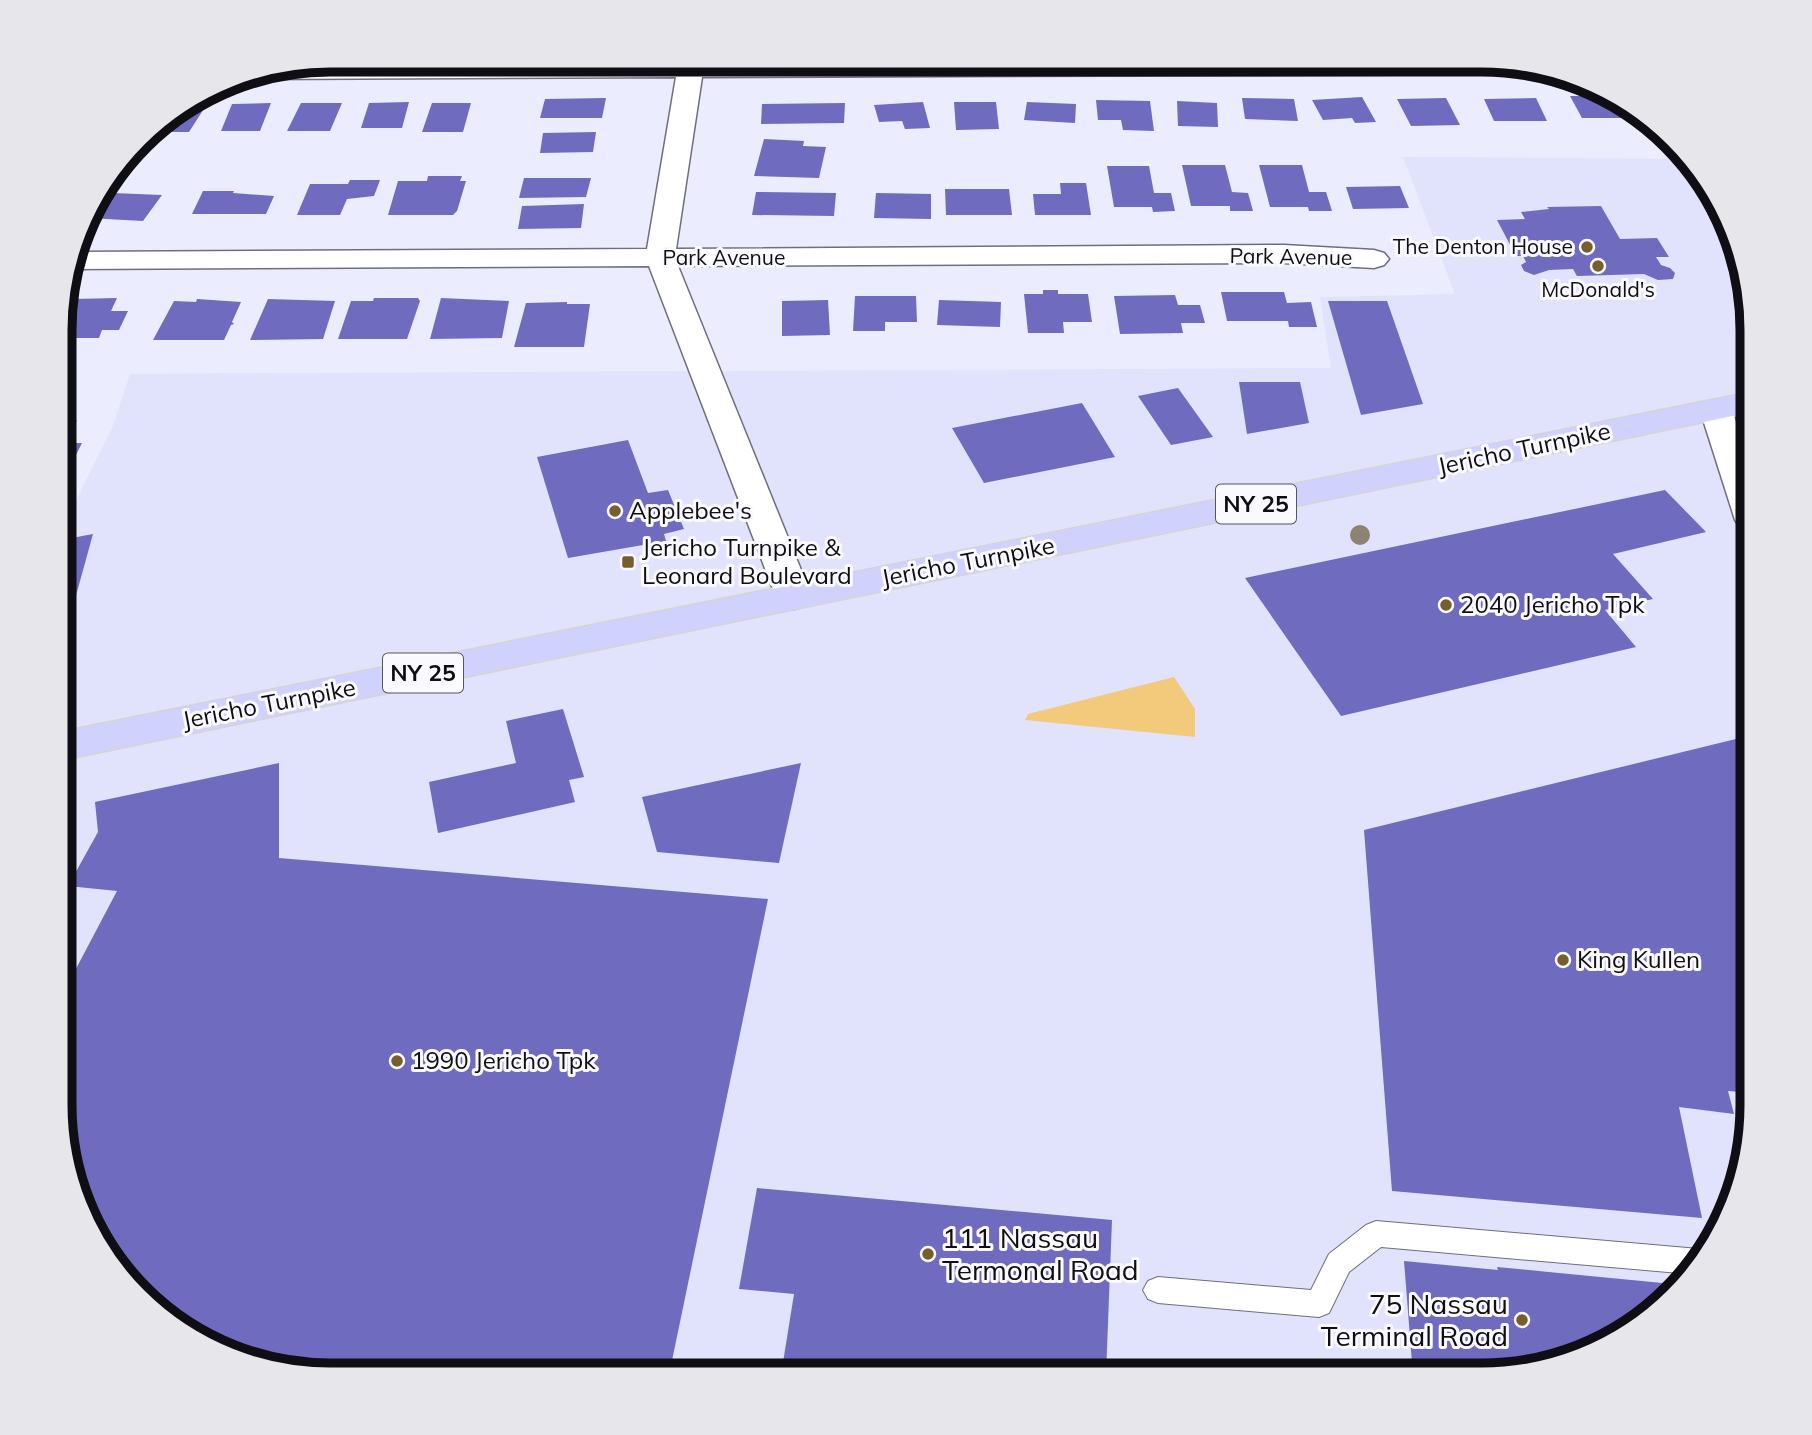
<svg xmlns="http://www.w3.org/2000/svg" width="1812" height="1435" viewBox="0 0 1812 1435" font-family="Mulish,sans-serif">
  <style>
    .built { fill: #e1e2fc }
    .green { fill: #f3ca7b }
    .building { fill: #6f6bbf }
    .lines { fill: none; stroke-linecap: round; stroke-linejoin: round }
    .lane-casing { stroke: #6e6e7e; stroke-width: 2 }
    .street-casing { stroke: #6e6e7e; stroke-width: 3 }
    .primary-casing { stroke: #d4d4d5; stroke-width: 3 }
    .lane { fill: #fff; fill-rule: evenodd }
    .street { fill: #fff; fill-rule: evenodd }
    .primary { fill: #d1d1fe; fill-rule: evenodd }
    .tree { fill: #8d8373 }
    .poi-dot { fill: #765e2f; stroke: #fafafe; stroke-width: 2.5 }
    .labels { text-anchor: middle; stroke-width: 6; stroke-linejoin: round; paint-order: stroke }
    .far-poi-label { font-size: 21px; fill: #0e0e14; stroke: #fafafe; text-anchor: end }
    .far-street-label { font-size: 21px; fill: #0e0e14; stroke: #fafafe }
    .shield { fill: #fafafe; stroke: #55555a; stroke-width: 2 }
    .shield-label { font-size: 23px; font-weight: bold; fill: #0e0e14 }
    .street-label { font-size: 24px; fill: #0e0e14; stroke: #fafafe }
    .poi-label { font-size: 24px; fill: #0e0e14; stroke: #fafafe; text-anchor: start }
    .near-poi-label { font-size: 28px; fill: #0e0e14; stroke: #fafafe; text-anchor: start }
    .rim { fill: none; stroke: #0e0e14; stroke-width: 9 }
  </style>
  <rect width="100%" height="100%" fill="#ebecfe"/>
  <!-- built -->
  <polygon class="built" points="1403,157 1685,159 1725,211 1752,330 1752,1123 1732,1209 1685,1284 1586,1355 1482,1375 313,1375 227,1355 151,1308 88,1225 60,1123 61,518 68,517 113,426 130,374 1331,368 1320,297 1455,294"/>
  <!-- green -->
  <polygon class="green" points="1174,677 1195,709 1195,737 1025,720 1028,714"/>
  <!-- building -->
  <g class="building">
    <polygon points="1570,96 1610,96 1629,107 1635,118 1582,118"/>
    <polygon points="1362,97 1376,122 1355,123 1352,118 1323,120 1312,100"/>
    <polygon points="606,98 602,118 540,118 545,99"/>
    <polygon points="1242,98 1294,99 1298,121 1245,119"/>
    <polygon points="1446,98 1460,125 1411,126 1397,99"/>
    <polygon points="1536,98 1547,121 1494,121 1484,99"/>
    <polygon points="1096,100 1150,101 1154,131 1123,130 1121,120 1098,120"/>
    <polygon points="1177,101 1217,103 1218,127 1178,126"/>
    <polygon points="409,102 402,128 361,128 369,103"/>
    <polygon points="923,102 930,128 905,129 902,121 879,122 874,105"/>
    <polygon points="954,102 996,102 999,129 956,130"/>
    <polygon points="1027,102 1076,104 1075,123 1024,120"/>
    <polygon points="192,103 207,104 189,132 149,132 152,126"/>
    <polygon points="271,103 260,131 221,131 232,104"/>
    <polygon points="301,103 342,103 330,131 287,131"/>
    <polygon points="432,103 471,103 463,132 422,132"/>
    <polygon points="845,103 844,123 761,124 762,104"/>
    <polygon points="596,132 593,152 540,153 543,133"/>
    <polygon points="764,139 804,141 803,146 826,147 819,178 754,176"/>
    <polygon points="1182,165 1225,165 1232,192 1248,193 1253,211 1230,211 1230,206 1191,206"/>
    <polygon points="1259,165 1302,165 1309,192 1326,192 1332,211 1309,211 1308,207 1270,207"/>
    <polygon points="1107,166 1149,166 1154,193 1171,193 1175,211 1153,212 1152,207 1114,207"/>
    <polygon points="428,176 462,176 460,181 466,181 457,211 453,215 388,215 398,181 427,181"/>
    <polygon points="524,178 591,178 586,197 519,198"/>
    <polygon points="350,180 380,180 374,196 347,199 340,215 297,215 310,184 348,184"/>
    <polygon points="1060,183 1086,183 1091,215 1035,215 1033,194 1061,194"/>
    <polygon points="1400,186 1409,208 1353,209 1346,187"/>
    <polygon points="945,189 1009,189 1012,215 946,215"/>
    <polygon points="203,191 234,191 233,193 274,196 266,214 192,214"/>
    <polygon points="756,192 836,193 834,216 752,215"/>
    <polygon points="113,193 162,195 143,221 88,218 94,200 107,201"/>
    <polygon points="876,193 931,194 931,219 874,218"/>
    <polygon points="584,204 581,228 518,229 522,206"/>
    <polygon points="1601,206 1620,239 1657,238 1669,257 1656,257 1661,265 1670,268 1675,273 1673,279 1658,280 1644,274 1577,276 1573,269 1549,270 1534,275 1524,271 1521,265 1526,262 1523,256 1516,256 1497,220 1525,219 1521,212 1549,209 1547,207"/>
    <polygon points="1043,290 1058,290 1058,294 1088,294 1092,322 1063,322 1064,333 1028,333 1024,294 1043,294"/>
    <polygon points="1221,292 1284,292 1287,303 1311,302 1317,327 1289,327 1288,321 1227,321"/>
    <polygon points="1175,295 1178,305 1200,305 1205,323 1181,323 1183,333 1120,334 1114,296"/>
    <polygon points="855,296 916,296 917,322 885,322 885,331 853,331"/>
    <polygon points="117,298 111,311 128,311 119,330 102,330 99,338 62,338 62,314 64,310 68,310 73,299"/>
    <polygon points="374,298 418,298 420,301 407,339 338,339 351,301 373,301"/>
    <polygon points="441,298 509,301 502,338 430,339"/>
    <polygon points="197,299 241,302 232,322 234,324 231,325 224,340 153,340 174,301 196,302"/>
    <polygon points="268,299 335,301 323,339 250,340"/>
    <polygon points="828,300 830,335 782,336 782,301"/>
    <polygon points="939,300 1001,302 1000,327 937,325"/>
    <polygon points="1328,301 1387,301 1423,404 1361,415"/>
    <polygon points="567,302 567,304 590,304 584,347 514,347 526,303"/>
    <polygon points="1239,382 1300,382 1309,423 1247,434"/>
    <polygon points="1178,388 1213,437 1171,445 1138,396"/>
    <polygon points="1082,403 1115,457 984,483 952,428"/>
    <polygon points="62,420 77,420 66,443 82,443 69,469 62,469"/>
    <polygon points="628,440 648,493 668,490 684,529 664,534 666,541 568,558 537,457"/>
    <polygon points="1665,490 1706,532 1613,554 1653,599 1605,610 1636,647 1341,716 1245,578"/>
    <polygon points="93,534 64,639 61,640 61,540"/>
    <polygon points="563,709 584,777 569,780 575,802 438,833 429,782 516,763 506,721"/>
    <polygon points="1744,737 1752,764 1752,1093 1728,1091 1734,1114 1679,1107 1702,1218 1392,1191 1364,830"/>
    <polygon points="279,763 279,858 768,899 669,1375 313,1375 227,1355 151,1308 88,1225 60,1123 60,999 117,891 68,886 98,832 95,802"/>
    <polygon points="801,763 779,863 657,852 642,797"/>
    <polygon points="757,1188 1112,1220 1106,1375 781,1375 794,1294 739,1289"/>
    <polygon points="1404,1261 1498,1270 1497,1267 1683,1285 1586,1355 1482,1376 1413,1375"/>
  </g>
  <g class="lines">
    <defs>
      <polygon id="lane" points="1376,1221 1699,1249 1705,1251 1691,1274 1381,1247 1349,1272 1329,1313 1319,1317 1158,1303 1148,1299 1143,1290 1148,1281 1158,1277 1311,1290 1329,1254 1366,1225"/>
      <g id="street">
        <polygon points="680,60 1499,60 1536,69 1525,74 702,77 676,249 1284,245 1374,250 1384,253 1389,259 1384,265 1374,268 1284,263 678,266 812,597 807,605 794,609 781,605 776,597 649,266 70,269 76,252 647,249 676,77 262,79 253,76 250,73 308,63"/>
        <polygon points="1716,400 1727,403 1732,410 1752,470 1752,531 1740,528 1735,520 1700,410 1705,403"/>
      </g>
      <polygon id="primary" points="1752,392 1752,412 61,760 61,732"/>
    </defs>
    <!-- lane casing -->
    <use href="#lane" class="lane-casing"/>
    <!-- street casing -->
    <use href="#street" class="street-casing"/>
    <!-- primary casing -->
    <use href="#primary" class="primary-casing"/>
    <!-- lane -->
    <use href="#lane" class="lane"/>
    <!-- street -->
    <use href="#street" class="street"/>
    <!-- primary -->
    <use href="#primary" class="primary"/>
  </g>
  <!-- trees -->
  <circle class="tree" cx="1360" cy="535" r="10"/>
  <!-- markers -->
  <g class="poi-dot">
    <circle cx="1587" cy="247" r="7"/>
    <circle cx="1598" cy="266" r="7"/>
    <circle cx="615" cy="511" r="7"/>
    <rect x="621" y="555" width="14" height="14" rx="3.5"/>
    <circle cx="1446" cy="605" r="7"/>
    <circle cx="1563" cy="960" r="7"/>
    <circle cx="397" cy="1061" r="7"/>
    <circle cx="928" cy="1254" r="7"/>
    <circle cx="1522" cy="1320" r="7"/>
  </g>
  <g class="labels">
    <!-- far-poi labels -->
    <g class="far-poi-label">
      <text x="1573" y="254">The Denton House</text>
      <text x="1598" y="297" text-anchor="middle">McDonald's</text>
    </g>
    <!-- far-street labels -->
    <g class="far-street-label">
      <text transform="translate(1291 257) rotate(1)" y="7">Park Avenue</text>
      <text x="724" y="265">Park Avenue</text>
    </g>
    <!-- shield labels -->
    <g class="shield">
      <rect x="1216" y="484.5" width="80" height="39" rx="5"/>
      <rect x="383" y="653.5" width="80" height="39" rx="5"/>
    </g>
    <g class="shield-label">
      <text x="1256" y="512">NY 25</text>
      <text x="423" y="681">NY 25</text>
    </g>
    <!-- street labels -->
    <g class="street-label">
      <text transform="translate(1524 449) rotate(-12)" y="8">Jericho Turnpike</text>
      <text transform="translate(968 562) rotate(-11)" y="8">Jericho Turnpike</text>
      <text transform="translate(269 704) rotate(-11)" y="8">Jericho Turnpike</text>
    </g>
    <!-- poi labels -->
    <g class="poi-label">
      <text x="629" y="519">Applebee's</text>
      <text x="642" y="556">Jericho Turnpike &amp;<tspan x="642" dy="28">Leonard Boulevard</tspan></text>
      <text x="1460" y="613">2040 Jericho Tpk</text>
      <text x="1577" y="968">King Kullen</text>
      <text x="411" y="1069">1990 Jericho Tpk</text>
    </g>
    <!-- near-poi labels -->
    <g class="near-poi-label">
      <text x="942" y="1248">111 Nassau<tspan x="942" dy="32">Termonal Road</tspan></text>
      <text x="1508" y="1314" text-anchor="end">75 Nassau<tspan x="1508" dy="32">Terminal Road</tspan></text>
    </g>
  </g>
  <!-- crop -->
  <path d="M0 0H1812V1435H0ZM330 72H1482A258 258 0 0 1 1740 330V1105A258 258 0 0 1 1482 1363H330A258 258 0 0 1 72 1105V330A258 258 0 0 1 330 72Z" fill="#e7e7eb" fill-rule="evenodd"/>
  <path class="rim" d="M330 72H1482A258 258 0 0 1 1740 330V1105A258 258 0 0 1 1482 1363H330A258 258 0 0 1 72 1105V330A258 258 0 0 1 330 72Z"/>
</svg>
